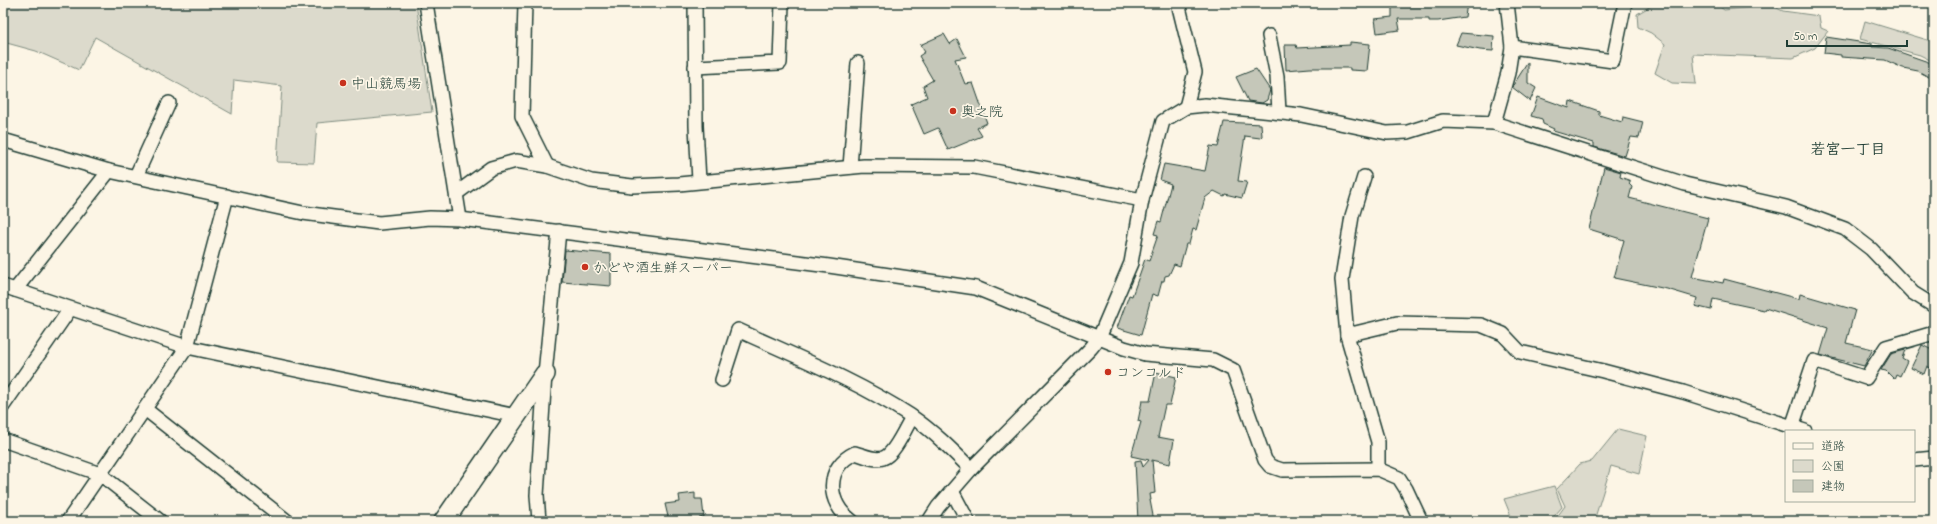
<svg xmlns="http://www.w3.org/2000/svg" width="1937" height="524" viewBox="0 0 1937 524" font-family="'Indie Flower','Klee One',sans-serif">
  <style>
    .green { fill: #dcdacc; stroke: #7e8c80 }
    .building { fill: #c5c7b9; stroke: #1f3d34 }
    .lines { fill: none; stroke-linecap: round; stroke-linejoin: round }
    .street-casing { stroke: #1f3d34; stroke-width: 16 }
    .secondary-casing { stroke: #1f3d34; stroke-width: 22 }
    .street { stroke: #fcf5e5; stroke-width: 13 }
    .secondary { stroke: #fcf5e5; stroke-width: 19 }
    .poi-dot { fill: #c8321e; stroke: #fcf5e5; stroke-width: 1.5 }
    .labels { text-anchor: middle; stroke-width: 3.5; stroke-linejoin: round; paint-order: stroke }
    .poi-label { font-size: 14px; fill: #1f3d34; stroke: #fcf5e5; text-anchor: start }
    .neighbourhood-label { font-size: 15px; font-weight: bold; fill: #1f3d34; stroke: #fcf5e5 }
  </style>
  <rect width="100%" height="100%" fill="#fcf5e5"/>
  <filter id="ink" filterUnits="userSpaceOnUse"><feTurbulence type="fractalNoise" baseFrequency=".025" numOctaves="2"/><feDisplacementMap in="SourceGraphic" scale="8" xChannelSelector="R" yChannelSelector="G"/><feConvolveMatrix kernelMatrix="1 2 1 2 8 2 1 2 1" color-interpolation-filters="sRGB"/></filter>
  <g filter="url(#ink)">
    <!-- green -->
    <g class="green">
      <polygon points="3,3 416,3 432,112 317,123 314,163 277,162 282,86 234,80 232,114 95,37 79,70 36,51 3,42"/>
      <polygon points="1656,3 1715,3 1724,10 1770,5 1783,11 1819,16 1821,28 1828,31 1815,48 1793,58 1693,54 1696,84 1672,83 1655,73 1665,44 1651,33 1638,27 1637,14"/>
      <polygon points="1865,21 1934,42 1934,62 1920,55 1860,39"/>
      <polygon points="1618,429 1647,436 1639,474 1611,466 1594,521 1554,521 1565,506 1557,489 1580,464 1592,461"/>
      <polygon points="1554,486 1562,507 1550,521 1513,521 1504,499"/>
    </g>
    <!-- building -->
    <g class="building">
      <polygon points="1392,3 1467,3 1465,17 1438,21 1429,21 1429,19 1398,19 1400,30 1377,33 1375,19 1392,17"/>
      <polygon points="1461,33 1494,36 1493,51 1480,50 1456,45"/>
      <polygon points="944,34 950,44 957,39 966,57 955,59 965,84 973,83 987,123 977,128 982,136 948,150 938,128 924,134 911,104 927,97 923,86 933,80 919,56 925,52 920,45"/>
      <polygon points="1826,37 1872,44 1872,47 1888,48 1934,64 1934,80 1918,71 1903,68 1885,60 1841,57 1841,55 1824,53"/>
      <polygon points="1350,42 1370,44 1367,71 1350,70 1350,68 1310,68 1286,70 1285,45 1296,45 1297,48 1350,45"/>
      <polygon points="1528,62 1528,83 1536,88 1530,101 1512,87"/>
      <polygon points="1256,69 1270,90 1267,100 1262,103 1248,101 1236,77"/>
      <polygon points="1538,97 1569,108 1570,101 1599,111 1599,115 1622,122 1623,117 1643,122 1639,138 1631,137 1625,156 1594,147 1594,143 1553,131 1554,129 1543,124 1542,119 1531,116"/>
      <polygon points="1224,122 1261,124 1262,136 1260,138 1245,136 1238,181 1247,182 1242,198 1225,194 1224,196 1214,191 1205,198 1196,230 1193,229 1189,244 1186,244 1180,266 1174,264 1169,275 1165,276 1164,281 1162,281 1158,296 1152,294 1141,335 1117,328 1129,295 1132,296 1145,259 1149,261 1158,235 1154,234 1158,221 1161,222 1171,184 1160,180 1164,164 1205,171 1210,146 1218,147"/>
      <polygon points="1604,167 1621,172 1620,177 1631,181 1629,184 1632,187 1629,198 1708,218 1692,277 1723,283 1724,279 1799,299 1800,294 1855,310 1846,343 1873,349 1864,366 1820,355 1828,328 1765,308 1764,310 1713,299 1711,310 1695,306 1697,298 1667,289 1614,278 1624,240 1589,229"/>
      <polygon points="565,250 611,254 611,286 562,282"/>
      <polygon points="1922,345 1934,351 1934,370 1927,366 1924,374 1911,368"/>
      <polygon points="1905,350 1902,358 1907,361 1900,376 1896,374 1894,379 1886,371 1881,370 1891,354"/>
      <polygon points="1156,372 1176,377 1170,405 1165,405 1158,437 1174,440 1170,464 1152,460 1155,493 1150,494 1151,500 1150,500 1154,521 1138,521 1135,461 1141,460 1143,467 1149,460 1131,456 1141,422 1138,421 1142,401 1150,401"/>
      <polygon points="695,493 695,499 702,499 704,517 699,518 699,521 669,521 665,504 680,502 679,495"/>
    </g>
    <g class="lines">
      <defs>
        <g id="street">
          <polyline points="426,3 460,219"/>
          <polyline points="525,3 522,116 547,166"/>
          <polyline points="695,3 696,126 699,181"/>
          <polyline points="1178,3 1195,72 1186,107"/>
          <polyline points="1269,36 1277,76 1279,112"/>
          <polyline points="1512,47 1613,61 1625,3"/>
          <polyline points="695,67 780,63 782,3"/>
          <polyline points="1494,123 1508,73 1512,47 1507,3"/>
          <polyline points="3,140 109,171 303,213 379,223 430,218 460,219 829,266 976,288 1124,348 1145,354 1213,360 1233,370 1265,460 1270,466 1282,470 1378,469 1399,478 1406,489 1421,521"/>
          <polyline points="850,167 858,63"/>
          <polyline points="136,176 169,103"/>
          <polyline points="1364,177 1352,216 1342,279 1347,335 1378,442 1378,469"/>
          <polyline points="457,193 491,168 516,161 547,166 591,181 632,186 679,184 864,166 974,167 1142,200"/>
          <polyline points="3,286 187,347 516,416"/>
          <polyline points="15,290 109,171"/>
          <polyline points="1347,335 1397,323 1481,325 1503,334 1520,352 1603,371 1683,392 1805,431"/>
          <path d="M722,380L738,330C797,357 857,381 911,416C933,431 952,450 971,469"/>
          <polyline points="3,406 70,309"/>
          <polyline points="145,409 287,521"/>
          <polyline points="1792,427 1814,361 1866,378 1886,347 1934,333"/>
          <polyline points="3,440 100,474 160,521"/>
          <polyline points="1914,460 1934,458"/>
          <polyline points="952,491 968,521"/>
          <polyline points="68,521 187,347 227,196"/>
          <polyline points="539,521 537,495 545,374 559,231"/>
          <path d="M852,521C826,503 825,467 855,453C863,455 874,461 883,458C894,455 906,427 912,417"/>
          <polyline points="929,521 938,507 971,469 1091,348 1099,338 1131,263 1142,200 1163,121 1186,107 1205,105 1301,115 1387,133 1408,132 1443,121 1494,123 1685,184 1786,207 1845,229 1871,249 1913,293 1934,306"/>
        </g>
        <polyline id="secondary" points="444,521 545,374"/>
      </defs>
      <!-- street casing -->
      <use href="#street" class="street-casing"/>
      <!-- secondary casing -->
      <use href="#secondary" class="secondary-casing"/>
      <!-- street -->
      <use href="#street" class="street"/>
      <!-- secondary -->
      <use href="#secondary" class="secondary"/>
    </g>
  </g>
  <!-- markers -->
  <g class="poi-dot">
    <circle cx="343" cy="83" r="4"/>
    <circle cx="953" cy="111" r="4"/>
    <circle cx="585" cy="267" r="4"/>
    <circle cx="1108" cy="372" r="4"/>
  </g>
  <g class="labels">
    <!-- poi labels -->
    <g class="poi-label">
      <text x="351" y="88">中山競馬場</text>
      <text x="961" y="116">奥之院</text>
      <text x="593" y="272">かどや酒生鮮スーパー</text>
      <text x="1116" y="377">コンコルド</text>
    </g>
    <!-- neighbourhood labels -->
    <g class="neighbourhood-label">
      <text x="1848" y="154">若宮一丁目</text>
    </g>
  </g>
  <!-- margin -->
  <rect width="1937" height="524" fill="none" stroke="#fcf5e5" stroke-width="16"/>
  <rect x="8" y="8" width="1921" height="508" fill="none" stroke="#1f3d34" stroke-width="1.5" filter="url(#ink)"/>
  <!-- legend -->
  <rect x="1785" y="430" width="130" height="72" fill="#fcf5e5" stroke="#a4ab9e"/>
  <rect x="1793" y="443" width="20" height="6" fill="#fcf5e5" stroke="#a4ab9e"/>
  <text x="1821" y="450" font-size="12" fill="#1f3d34">道路</text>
  <rect x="1793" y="460" width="20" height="12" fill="#dcdacc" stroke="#a4ab9e"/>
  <text x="1821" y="470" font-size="12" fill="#1f3d34">公園</text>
  <rect x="1793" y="480" width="20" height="12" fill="#c5c7b9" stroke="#a4ab9e"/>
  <text x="1821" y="490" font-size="12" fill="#1f3d34">建物</text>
  <!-- scale -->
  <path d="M1787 40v6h120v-6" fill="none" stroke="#1f3d34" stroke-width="2"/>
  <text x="1793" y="40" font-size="12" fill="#1f3d34" stroke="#fcf5e5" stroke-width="3" paint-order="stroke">50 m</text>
</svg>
